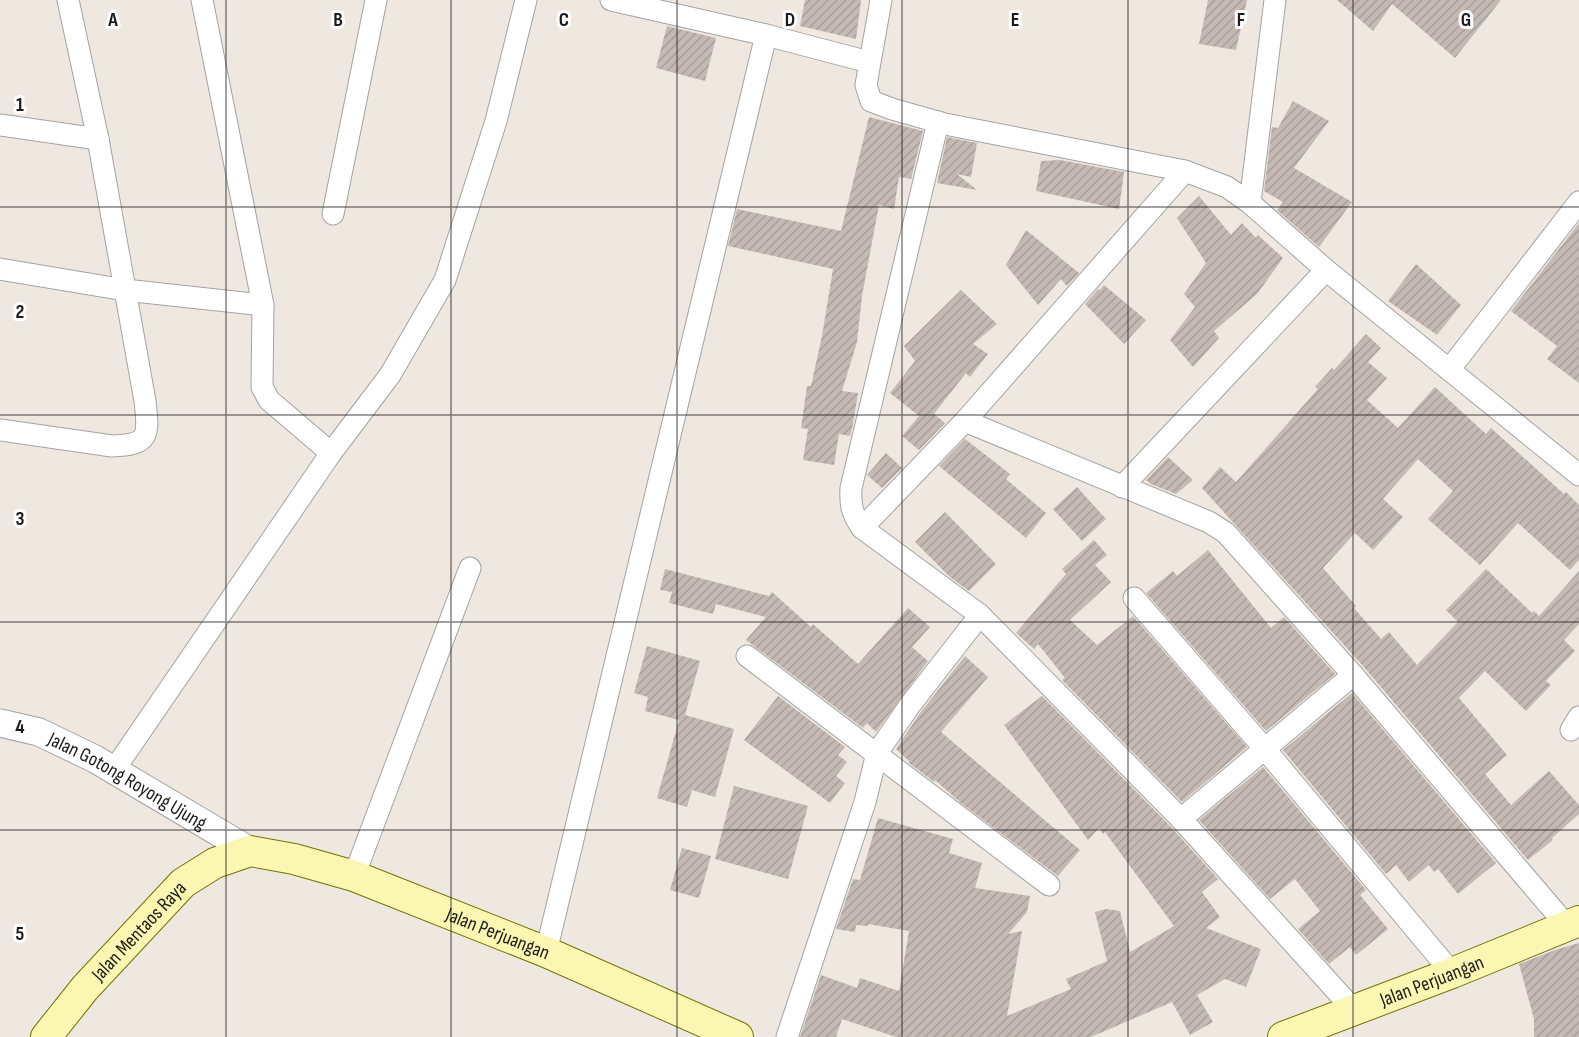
<svg xmlns="http://www.w3.org/2000/svg" width="1579" height="1037" viewBox="0 0 1579 1037" font-family="'Sofia Sans Condensed',sans-serif">
  <style>
    .building { fill: url(#building-hatch) }
    .lines { fill: none; stroke-linecap: round; stroke-linejoin: round }
    .minor-casing { stroke: #a3a3a3; stroke-width: 23 }
    .tertiary-casing { stroke: #a3a3a3; stroke-width: 29 }
    .secondary-casing { stroke: #747301; stroke-width: 32 }
    .minor { stroke: #fff; stroke-width: 21 }
    .tertiary { stroke: #fff; stroke-width: 27 }
    .secondary { stroke: #fbf6b2; stroke-width: 30 }
    .grid { fill: none; stroke: #1c1c1c; stroke-width: 1.5; stroke-opacity: 0.55 }
    .labels { text-anchor: middle; stroke-width: 6; stroke-linejoin: round; paint-order: stroke }
    .street-label { font-size: 20px; fill: #1c1c1c; stroke: #fff }
    .grid-label { font-size: 20px; text-anchor: middle; font-weight: bold; fill: #1c1c1c; stroke: #fff; stroke-width: 6; stroke-linejoin: round; paint-order: stroke }
  </style>
  <defs>
    <pattern id="building-hatch" width="6" height="6" patternUnits="userSpaceOnUse" patternTransform="scale(1.5)"><rect width="6" height="6" fill="#c5b9b4"/><path d="M-1 1l2-2M0 6l6-6M5 7l2-2" fill="none" stroke="#a99e9a"/></pattern>
  </defs>
  <rect width="100%" height="100%" fill="#eee8e1"/>
  <!-- building -->
  <g class="building">
    <polygon points="805,0 861,0 856,39 800,26"/>
    <polygon points="1208,0 1247,0 1236,50 1199,44"/>
    <polygon points="1337,0 1501,0 1455,58 1392,4 1373,31"/>
    <polygon points="667,26 716,38 705,81 656,68"/>
    <polygon points="1293,101 1329,121 1294,168 1352,202 1319,247 1277,210 1283,202 1264,191 1272,127 1278,128"/>
    <polygon points="869,117 923,131 911,179 899,177 894,209 879,205 862,296 857,342 842,391 858,393 853,424 850,436 839,434 834,465 803,460 808,429 801,428 807,386 811,386 822,336 833,269 728,246 737,209 841,231"/>
    <polygon points="947,137 977,143 971,177 957,174 977,190 937,183"/>
    <polygon points="1060,160 1124,172 1119,209 1036,191 1041,161"/>
    <polygon points="1199,196 1231,235 1242,223 1256,238 1258,235 1283,258 1257,294 1214,331 1219,338 1193,367 1170,340 1195,307 1184,294 1206,263 1177,218"/>
    <polygon points="1579,223 1579,383 1547,359 1557,346 1511,311"/>
    <polygon points="1026,230 1079,273 1067,286 1061,279 1038,305 1006,265"/>
    <polygon points="1416,264 1461,305 1437,335 1388,301"/>
    <polygon points="1104,285 1146,320 1124,344 1085,304 1098,289 1100,290"/>
    <polygon points="961,290 997,324 973,344 988,354 970,377 966,373 934,414 945,423 919,450 902,436 919,416 890,393 915,361 904,346"/>
    <polygon points="1366,334 1381,348 1368,362 1387,378 1367,400 1398,428 1435,387 1486,434 1491,428 1564,494 1566,492 1579,505 1579,560 1570,570 1518,523 1480,565 1428,519 1453,491 1418,459 1383,499 1403,517 1373,550 1355,533 1323,568 1356,606 1354,608 1381,639 1389,632 1417,665 1458,622 1446,610 1486,569 1532,613 1534,611 1539,616 1579,571 1579,624 1564,640 1575,651 1546,681 1551,685 1526,711 1485,671 1459,698 1507,755 1485,774 1511,805 1549,771 1579,805 1579,814 1552,838 1553,840 1528,860 1363,666 1202,488 1220,467 1236,482 1318,389 1315,387 1332,368 1334,370"/>
    <polygon points="965,439 1010,474 1006,479 1046,513 1026,538 939,466"/>
    <polygon points="886,453 902,468 882,488 867,475"/>
    <polygon points="1168,457 1193,480 1176,494 1151,484 1146,480"/>
    <polygon points="1077,487 1106,519 1082,541 1053,509"/>
    <polygon points="945,512 996,564 969,591 950,577 915,542"/>
    <polygon points="1094,540 1107,555 1095,565 1111,582 1070,620 1097,645 1133,616 1247,747 1182,802 1062,680 1065,678 1038,644 1034,649 1016,633 1066,574 1062,569"/>
    <polygon points="1208,550 1271,628 1284,617 1335,674 1266,731 1146,593 1173,571 1177,576"/>
    <polygon points="665,569 769,596 772,592 811,627 813,624 858,664 908,608 930,627 912,647 928,661 876,732 867,723 863,728 746,640 766,617 716,604 713,614 669,603 672,592 660,590"/>
    <polygon points="647,646 700,661 685,715 734,729 715,797 692,790 687,807 657,798 679,720 645,711 648,697 634,693"/>
    <polygon points="965,656 988,677 941,732 1080,850 1058,876 961,803 935,780 934,782 909,763 909,761 896,749 920,713"/>
    <polygon points="1352,693 1496,863 1458,894 1438,869 1434,872 1429,865 1409,882 1396,865 1386,874 1283,750"/>
    <polygon points="778,696 845,747 838,755 847,762 836,776 845,783 830,803 744,740"/>
    <polygon points="1042,696 1172,828 1218,879 1202,892 1220,917 1206,928 1261,949 1246,987 1225,979 1197,995 1213,1022 1190,1035 1172,1002 1091,1037 896,1037 842,1019 836,1037 800,1037 821,975 857,988 860,978 899,991 909,931 868,924 868,926 856,925 855,932 836,929 853,879 860,880 878,818 953,839 949,853 982,863 975,888 1030,896 1027,912 1008,934 1022,931 1007,1016 1071,989 1066,979 1107,961 1095,912 1106,909 1120,911 1130,952 1174,926 1105,832 1103,834 1099,828 1088,840 1004,725"/>
    <polygon points="1263,767 1366,890 1360,895 1388,929 1356,955 1350,947 1329,964 1298,929 1320,911 1295,879 1270,899 1199,820"/>
    <polygon points="734,786 808,806 788,879 715,859"/>
    <polygon points="682,848 711,856 699,898 670,890"/>
    <polygon points="1579,943 1579,1037 1534,1037 1534,1019 1519,964 1555,950"/>
  </g>
  <g class="lines">
    <defs>
      <g id="minor">
        <polyline points="202,0 263,305 262,387 269,400 331,453"/>
        <polyline points="611,0 766,35 869,62"/>
        <polyline points="881,0 866,85 871,101 892,109 945,124 1185,171 1227,187 1250,203 1326,270 1579,475"/>
        <polyline points="0,125 98,139"/>
        <polyline points="1185,171 965,421 1209,522 1226,533 1353,675 1567,926"/>
        <polyline points="1250,203 1275,0"/>
        <polyline points="333,214 376,0"/>
        <polyline points="0,269 125,290 263,305"/>
        <polyline points="1449,370 1579,202"/>
        <polyline points="965,421 862,528 980,615 1181,819 1353,1009"/>
        <path d="M0,430L112,446C150,445 149,435 145,401L98,139L68,0"/>
        <polyline points="1122,487 1326,270"/>
        <path d="M862,528C852,514 850,505 851,488L938,122"/>
        <polyline points="1134,598 1264,748 1452,973"/>
        <polyline points="747,656 1049,885"/>
        <polyline points="1571,730 1579,717"/>
        <polyline points="114,770 331,453 390,375 445,280 496,121 526,0"/>
        <polyline points="1181,819 1353,675"/>
        <polyline points="354,876 470,568"/>
        <polyline points="546,952 766,35"/>
        <polyline points="787,1037 865,802 877,753 910,705 980,615"/>
      </g>
      <g id="tertiary">
        <path id="s1" d="M0,723L39,732L95,759L250,851"/>
      </g>
      <g id="secondary">
        <path id="s2" d="M46,1037L85,988L183,883L215,863L250,851L294,859L354,876L546,952L738,1037"/>
        <path id="s3" d="M1283,1037L1452,973L1579,921"/>
      </g>
    </defs>
    <!-- minor casing -->
    <use href="#minor" class="minor-casing"/>
    <!-- tertiary casing -->
    <use href="#tertiary" class="tertiary-casing"/>
    <!-- secondary casing -->
    <use href="#secondary" class="secondary-casing"/>
    <!-- minor -->
    <use href="#minor" class="minor"/>
    <!-- tertiary -->
    <use href="#tertiary" class="tertiary"/>
    <!-- secondary -->
    <use href="#secondary" class="secondary"/>
  </g>
  <!-- grid -->
  <path class="grid" d="M226,0V1037M451,0V1037M677,0V1037M902,0V1037M1128,0V1037M1353,0V1037M0,207H1579M0,415H1579M0,622H1579M0,830H1579"/>
  <g class="labels">
    <!-- street labels -->
    <g class="street-label">
      <text dy="7" stroke="none"><textPath href="#s1" startOffset="141">Jalan Gotong Royong Ujung</textPath></text>
      <text dy="7" stroke="none"><textPath href="#s2" startOffset="141">Jalan Mentaos Raya</textPath></text>
      <text dy="7" stroke="none"><textPath href="#s2" startOffset="543">Jalan Perjuangan</textPath></text>
      <text dy="7" stroke="none"><textPath href="#s3" startOffset="159">Jalan Perjuangan</textPath></text>
    </g>
  </g>
  <g class="grid-label">
    <text x="113" y="26">A</text>
    <text x="338" y="26">B</text>
    <text x="564" y="26">C</text>
    <text x="790" y="26">D</text>
    <text x="1015" y="26">E</text>
    <text x="1241" y="26">F</text>
    <text x="1466" y="26">G</text>
    <text x="20" y="111">1</text>
    <text x="20" y="318">2</text>
    <text x="20" y="525">3</text>
    <text x="20" y="733">4</text>
    <text x="20" y="940">5</text>
  </g>
</svg>
